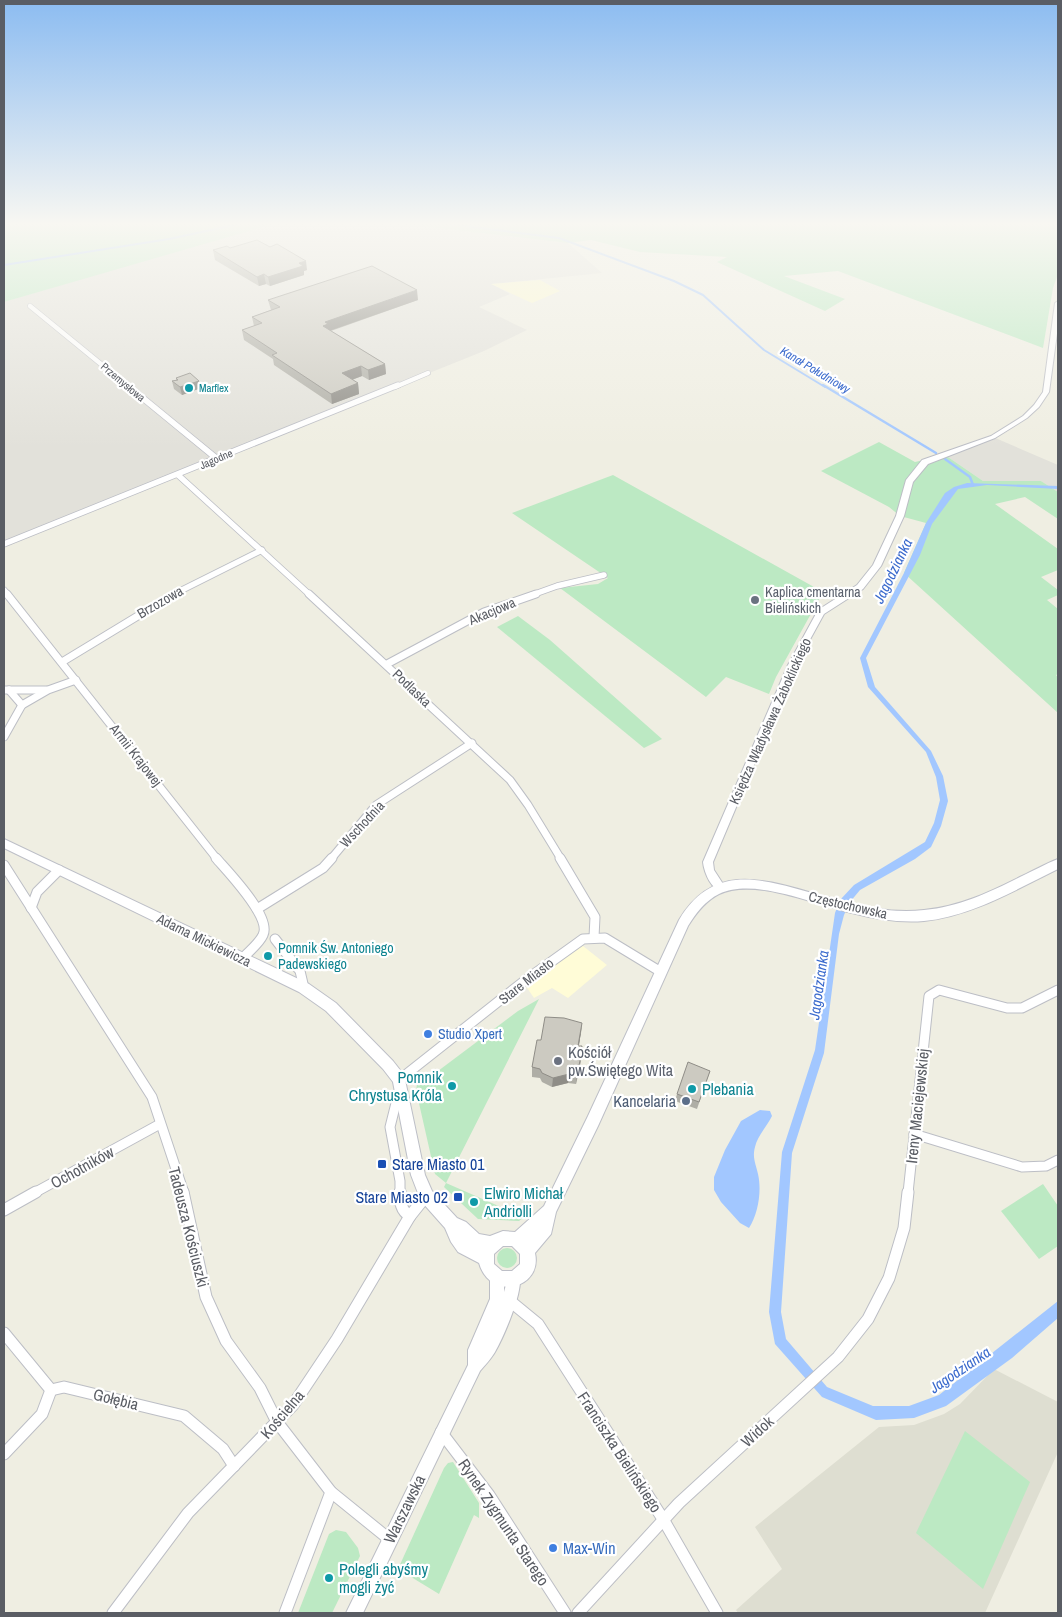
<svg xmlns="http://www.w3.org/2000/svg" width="1062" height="1617" viewBox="0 0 1062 1617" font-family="'Archivo Narrow',sans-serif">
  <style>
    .commercial { fill: #fffcd7 }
    .industrial { fill: #e2e1da }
    .education { fill: #deded1 }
    .green { fill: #bce9c3 }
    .sand { fill: #fdface }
    .water { fill: #a2c7ff }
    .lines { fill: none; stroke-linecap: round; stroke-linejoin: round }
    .stream-far1 { stroke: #a2c7ff; stroke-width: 2 }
    .stream { stroke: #a2c7ff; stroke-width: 2.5 }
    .minor-far4-casing { stroke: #bcbec5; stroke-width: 5.5 }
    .minor-far3-casing { stroke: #bcbec5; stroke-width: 7 }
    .minor-far2-casing { stroke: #bcbec5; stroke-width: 9 }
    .minor-far1-casing { stroke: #bcbec5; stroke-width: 11 }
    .minor-casing { stroke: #bcbec5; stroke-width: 13 }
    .tertiary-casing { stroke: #bcbec5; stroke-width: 2 }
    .secondary-casing { stroke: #bdbfc7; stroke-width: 2 }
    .minor-far4 { stroke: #fff; stroke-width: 4.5 }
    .minor-far3 { stroke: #fff; stroke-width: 5.5 }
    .minor-far2 { stroke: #fff; stroke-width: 7 }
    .minor-far1 { stroke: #fff; stroke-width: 9 }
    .minor { stroke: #fff; stroke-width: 11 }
    .tertiary { fill: #fff; fill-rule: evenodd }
    .secondary { fill: #fff; fill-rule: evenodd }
    .wall { fill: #afaea6 }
    .shaded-wall { fill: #8f8d87 }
    .building { fill: #cccac1; stroke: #8f8d87 }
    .culture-dot { fill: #0f9aa8; stroke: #fff; stroke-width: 2 }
    .worship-dot { fill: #6b7280; stroke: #fff; stroke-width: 2 }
    .shop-dot { fill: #3f7fe0; stroke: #fff; stroke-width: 2 }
    .service-dot { fill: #5c6f8a; stroke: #fff; stroke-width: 2 }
    .transit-dot { fill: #1a4fb4; stroke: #fff; stroke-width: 2 }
    .labels { text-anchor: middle; stroke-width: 4.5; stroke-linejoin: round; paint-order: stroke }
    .far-street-label { font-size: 11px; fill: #5a5d64; stroke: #fff }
    .far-culture-label { font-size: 11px; fill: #0d838f; stroke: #fff; text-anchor: start }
    .far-water-label { font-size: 12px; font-style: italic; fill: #3a6acd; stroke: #fff }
    .worship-label { font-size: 14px; fill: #5b616d; stroke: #fff; text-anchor: start }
    .street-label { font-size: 14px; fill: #5a5d64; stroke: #fff }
    .culture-label { font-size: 14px; fill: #0d838f; stroke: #fff; text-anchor: start }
    .shop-label { font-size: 14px; fill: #366cbe; stroke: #fff; text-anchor: start }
    .water-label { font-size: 15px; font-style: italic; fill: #3a6acd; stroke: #fff }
    .near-worship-label { font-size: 16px; fill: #5b616d; stroke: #fff; text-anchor: start }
    .near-culture-label { font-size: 16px; fill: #0d838f; stroke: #fff; text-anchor: start }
    .near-service-label { font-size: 16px; fill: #4e5e75; stroke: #fff; text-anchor: end }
    .near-street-label { font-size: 16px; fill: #5a5d64; stroke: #fff }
    .near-transit-label { font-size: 16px; fill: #164399; stroke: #fff; text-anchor: start }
    .near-shop-label { font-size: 16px; fill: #366cbe; stroke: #fff; text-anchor: start }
  </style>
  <rect width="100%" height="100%" fill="#efeee2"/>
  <!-- commercial -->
  <polygon class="commercial" points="578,942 607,965 568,998 552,988 534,998 523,982"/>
  <!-- industrial -->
  <g class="industrial">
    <polygon points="272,222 385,222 568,243 602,273 492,284 510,294 479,307 527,330 484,351 4,544 4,302"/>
    <polygon points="993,437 1058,465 1058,492 1041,481 983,481 945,455"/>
  </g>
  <!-- education -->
  <polygon class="education" points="994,1369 1058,1402 1058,1452 985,1613 738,1613 736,1610 782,1569 755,1527 879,1427 914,1425 944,1414 960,1404"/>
  <!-- green -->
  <g class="green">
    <polygon points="4,222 280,222 4,302"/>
    <polygon points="385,222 1058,222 1058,274 1053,288 1043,348 838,271 784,276 845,299 825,311 717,262 727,257 640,252 591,240 568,243"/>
    <polygon points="879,442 915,462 945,455 983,481 1041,481 1058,492 1058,519 1025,497 995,504 1058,549 1058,570 1041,577 1058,590 1058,595 1047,600 1058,609 1058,674 1056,675 1058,678 1058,713 904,573 926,523 900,516 889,507 821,471"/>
    <polygon points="613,475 823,592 776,677 769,694 726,677 706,697 560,588 598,584 608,578 512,513"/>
    <polygon points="518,616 550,640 662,739 644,748 497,627"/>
    <polygon points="539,999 446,1183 524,1217 519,1221 478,1219 444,1187 446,1183 435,1174 416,1090 418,1080 425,1075 430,1077 518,1011"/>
    <polygon points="1043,1184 1058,1206 1058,1246 1039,1259 1001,1211"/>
    <circle cx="507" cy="1258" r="10"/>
    <polygon points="965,1431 1030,1482 983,1589 916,1533"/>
    <polygon points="453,1462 479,1503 479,1518 474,1515 439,1594 398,1569 444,1468 448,1463"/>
    <polygon points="336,1530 346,1532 358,1548 360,1556 332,1613 298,1613 329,1534"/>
  </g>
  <!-- sand -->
  <polygon class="sand" points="540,280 560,291 532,303 491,284"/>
  <!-- water -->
  <g class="water">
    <polygon points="967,483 1058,486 1058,489 987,485 958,489 932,524 920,555 866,658 875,687 931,751 943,776 948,801 941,826 931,847 915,859 860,890 850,902 844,915 839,934 824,1053 792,1153 781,1312 786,1339 827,1387 873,1406 909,1406 939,1395 1058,1301 1058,1318 1012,1358 946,1406 914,1418 876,1420 822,1397 775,1344 769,1312 782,1152 815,1050 835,913 840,900 854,885 925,842 934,823 940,800 936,777 926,752 868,687 860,658 904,573 926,523 945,493 954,487"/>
    <path d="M760,1110L770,1111L772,1116C767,1126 757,1137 755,1147C752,1158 756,1164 758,1174C762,1191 758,1214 749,1228L740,1223L721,1202L714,1190V1177L725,1150L741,1121Z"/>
  </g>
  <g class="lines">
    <!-- stream-far1 -->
    <g class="stream-far1">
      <polyline points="435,222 559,238 674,281 703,295 764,350 825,387"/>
      <polyline points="4,265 169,239 248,222"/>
    </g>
    <!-- stream -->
    <g class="stream">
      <polyline points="823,385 936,453"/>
      <polyline points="945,459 970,477 973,485"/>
    </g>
    <defs>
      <g id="minor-far4">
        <polyline points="30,306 129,387"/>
        <polyline points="395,387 428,373"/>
      </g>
      <g id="minor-far3">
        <polyline points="127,385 216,458"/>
        <polyline points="178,475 310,595"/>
        <polyline points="4,544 398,385"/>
        <polyline points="4,590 8,595"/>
        <polyline points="172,595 262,550"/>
        <polyline points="532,595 557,586 604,575"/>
      </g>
      <g id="minor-far2">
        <polyline points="7,594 217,859"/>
        <polyline points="309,594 510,780 528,805 561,859"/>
        <polyline points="62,662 174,594"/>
        <polyline points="387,664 484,612 536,594"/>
        <polyline points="4,690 46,690"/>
        <polyline points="9,690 22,705"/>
        <polyline points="4,737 22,705 48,690 76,680"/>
        <polyline points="331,859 376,805 472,743"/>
      </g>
      <g id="minor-far1">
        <path d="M216,858C228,872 272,917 263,935C259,944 248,952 242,959"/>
        <polyline points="560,858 595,917 594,937"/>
        <polyline points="4,865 152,1097 184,1193"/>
        <polyline points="31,908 37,892 59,870"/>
        <polyline points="257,909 323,868 332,858"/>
        <polyline points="275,939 300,971 304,988"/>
        <polyline points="399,1080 523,982 583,939 605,938 661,972"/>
        <polyline points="399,1091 390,1127 400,1181 400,1193"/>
        <polyline points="914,1134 1022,1167 1046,1166 1058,1160"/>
        <polyline points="34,1193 160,1124"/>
        <polyline points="908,1193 929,996 939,990 1007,1008 1022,1008 1058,990"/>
      </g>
      <g id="minor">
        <polyline points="183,1192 206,1297 226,1341 260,1388 277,1422 331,1492 389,1539"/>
        <path d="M400,1192C400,1202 401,1211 410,1216"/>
        <polyline points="4,1210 36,1192"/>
        <polyline points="510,1301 538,1324 663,1519 717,1613"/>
        <polyline points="4,1333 51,1390"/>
        <polyline points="51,1390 64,1387 184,1416 223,1449 234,1466"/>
        <polyline points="441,1432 489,1495 565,1613"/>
        <polyline points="4,1454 42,1414 51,1390"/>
        <polyline points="113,1613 188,1513 293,1405 337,1339 410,1216 426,1196"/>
        <polyline points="285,1613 331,1492"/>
        <polyline points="578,1613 679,1503 838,1357 868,1319 889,1278 904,1228 908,1192"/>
      </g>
      <g id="tertiary">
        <path d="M1058,301V326L1049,392L1039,407L1027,418L995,438L928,464L913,482L904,516L881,566L863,589L824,614L796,665L713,862L714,870L725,887L724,890C712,893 704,872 703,862L788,665L818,610L857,585L873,565L896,516L906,480L922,460L991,436L1023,416L1034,405L1043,392L1055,303Z"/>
        <path d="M497,1271L502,1273L504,1278V1292L509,1274L514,1272L519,1274C525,1289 503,1338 495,1352C491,1359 485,1365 480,1371L363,1613H346L468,1365V1350L490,1299V1278L492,1273Z"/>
      </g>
      <path id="secondary" d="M4,839L309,984L336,1003L393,1061L404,1075L425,1175L432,1191L457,1218L466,1222L479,1234L490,1236L503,1231L515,1232L544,1206L588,1116L679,920C716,858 770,882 827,897C858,906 892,914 924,910C959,907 990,892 1020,877C1033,871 1045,864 1058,859V869C1015,890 972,916 924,921C900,923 875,919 852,913C816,905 755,877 719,894C705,901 696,913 688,926L598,1126L556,1212L551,1234L535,1253C543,1289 490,1302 479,1263L458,1252L451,1242L445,1228L421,1201L411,1175L393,1082L383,1069L326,1011L299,992L4,848ZM503,1246H512L520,1254V1264L512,1271H502L494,1264V1254Z"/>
    </defs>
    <!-- minor-far4 casing -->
    <use href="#minor-far4" class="minor-far4-casing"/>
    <!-- minor-far3 casing -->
    <use href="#minor-far3" class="minor-far3-casing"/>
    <!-- minor-far2 casing -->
    <use href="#minor-far2" class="minor-far2-casing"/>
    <!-- minor-far1 casing -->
    <use href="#minor-far1" class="minor-far1-casing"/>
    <!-- minor casing -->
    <use href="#minor" class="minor-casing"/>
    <!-- tertiary casing -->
    <use href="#tertiary" class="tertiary-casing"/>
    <!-- secondary casing -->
    <use href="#secondary" class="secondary-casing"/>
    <!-- minor-far4 -->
    <use href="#minor-far4" class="minor-far4"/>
    <!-- minor-far3 -->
    <use href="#minor-far3" class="minor-far3"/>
    <!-- minor-far2 -->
    <use href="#minor-far2" class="minor-far2"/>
    <!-- minor-far1 -->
    <use href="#minor-far1" class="minor-far1"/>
    <!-- minor -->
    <use href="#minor" class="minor"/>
    <!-- tertiary -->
    <use href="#tertiary" class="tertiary"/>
    <!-- secondary -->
    <use href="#secondary" class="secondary"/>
  </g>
  <!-- wall -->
  <g class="wall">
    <polygon points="230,248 307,270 304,271 304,275 270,286 266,284 259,286 215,260 213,250"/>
    <polygon points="268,300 418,300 331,331 385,364 386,374 369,380 362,376 352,380 358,383 359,394 332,404 274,365 273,359 244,340 242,330 254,326 252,317 271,310"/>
    <polygon points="176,378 199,381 201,388 182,395 174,389 172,381 176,380"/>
    <polygon points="582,1023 579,1046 582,1046 580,1066 576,1084 568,1083 552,1087 542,1082 540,1078 532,1077 532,1067"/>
    <polygon points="710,1071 697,1109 675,1101 677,1094"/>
  </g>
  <!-- shaded-wall -->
  <g class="shaded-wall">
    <polygon points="306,261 307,270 304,271 304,275 270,286 268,277 299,263"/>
    <polygon points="264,274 266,284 259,286 257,277"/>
    <polygon points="417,290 418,300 329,331 323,326 325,322"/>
    <polygon points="385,364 386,374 369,380 368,370"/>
    <polygon points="361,366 362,376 343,383 342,373"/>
    <polygon points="199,381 201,388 182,395 180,387"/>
    <polygon points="358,383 359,394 332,404 331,394"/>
    <polygon points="582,1023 581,1033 577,1055 578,1046"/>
    <polygon points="581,1056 580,1066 576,1084 577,1075"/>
    <polygon points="569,1074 568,1083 552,1087 553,1078"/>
  </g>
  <!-- building -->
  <g class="building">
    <polygon points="257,240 270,247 277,244 306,261 299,263 303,266 268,277 264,274 257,277 213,250 227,246 230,248"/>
    <polygon points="372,266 417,290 325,322 328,324 323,326 385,364 368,370 361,366 342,373 358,383 331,394 272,355 277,353 242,330 262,323 252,317 280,307 268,300"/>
    <polygon points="190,373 199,381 180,387 172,381 178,380 176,378"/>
    <polygon points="545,1017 564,1018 582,1023 578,1046 582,1046 581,1056 577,1075 569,1074 553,1078 542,1073 540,1069 532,1067 537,1040 541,1040"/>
    <polygon points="688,1062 710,1071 699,1102 677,1094"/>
  </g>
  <!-- sky -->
  <linearGradient id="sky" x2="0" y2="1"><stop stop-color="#8cbcf1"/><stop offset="0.5" stop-color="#f8f7f2"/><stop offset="1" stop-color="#f8f7f2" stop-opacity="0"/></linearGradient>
  <rect width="1062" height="448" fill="url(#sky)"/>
  <!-- markers -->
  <g class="culture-dot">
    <circle cx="189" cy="388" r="5"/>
    <circle cx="268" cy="956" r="5"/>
    <circle cx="452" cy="1086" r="5"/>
    <circle cx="692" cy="1089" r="5"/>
    <circle cx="474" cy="1202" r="5"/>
    <circle cx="329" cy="1578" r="5"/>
  </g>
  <g class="worship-dot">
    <circle cx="755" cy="600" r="5"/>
    <circle cx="558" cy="1061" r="5"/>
  </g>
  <g class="shop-dot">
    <circle cx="428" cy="1034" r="5"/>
    <circle cx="553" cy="1548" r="5"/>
  </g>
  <circle class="service-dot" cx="686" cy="1101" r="5"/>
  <g class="transit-dot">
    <rect x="377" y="1159" width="10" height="10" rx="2.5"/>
    <rect x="453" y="1192" width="10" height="10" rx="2.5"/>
  </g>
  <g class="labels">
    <!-- far-street labels -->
    <g class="far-street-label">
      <text transform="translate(123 382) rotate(40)" y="4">Przemysłowa</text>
      <text transform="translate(216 459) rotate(-23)" y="4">Jagodne</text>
    </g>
    <!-- far-culture labels -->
    <g class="far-culture-label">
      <text x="199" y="392">Marflex</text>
    </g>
    <!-- far-water labels -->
    <g class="far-water-label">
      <text transform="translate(815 370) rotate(31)" y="4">Kanał Południowy</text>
    </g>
    <!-- worship labels -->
    <g class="worship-label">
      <text x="765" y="597">Kaplica cmentarna<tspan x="765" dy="16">Bielińskich</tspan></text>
    </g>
    <!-- street labels -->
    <g class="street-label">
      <text transform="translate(160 602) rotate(-30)" y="5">Brzozowa</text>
      <text transform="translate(492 611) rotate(-23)" y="5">Akacjowa</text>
      <text transform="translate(412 688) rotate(44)" y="5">Podlaska</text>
      <text transform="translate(770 721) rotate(-66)" y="5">Księdza Władysława Żaboklickiego</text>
      <text transform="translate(136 755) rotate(52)" y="5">Armii Krajowej</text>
      <text transform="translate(362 824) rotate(-47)" y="5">Wschodnia</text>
      <text transform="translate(848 905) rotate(13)" y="5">Częstochowska</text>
      <text transform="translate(204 940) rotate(26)" y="5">Adama Mickiewicza</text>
      <text transform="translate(526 981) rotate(-38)" y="5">Stare Miasto</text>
    </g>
    <!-- culture labels -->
    <g class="culture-label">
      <text x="278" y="953">Pomnik Św. Antoniego<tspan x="278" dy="16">Padewskiego</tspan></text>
    </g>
    <!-- shop labels -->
    <g class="shop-label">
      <text x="438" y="1039">Studio Xpert</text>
    </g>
    <!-- water labels -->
    <g class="water-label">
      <text transform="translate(893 571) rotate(-64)" y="5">Jagodzianka</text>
      <text transform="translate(819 985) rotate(-82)" y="5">Jagodzianka</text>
      <text transform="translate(960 1370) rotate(-34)" y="5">Jagodzianka</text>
    </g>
    <!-- near-worship labels -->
    <g class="near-worship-label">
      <text x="568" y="1058">Kościół<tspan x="568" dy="18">pw.Świętego Wita</tspan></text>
    </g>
    <!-- near-culture labels -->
    <g class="near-culture-label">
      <text x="442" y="1083" text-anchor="end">Pomnik<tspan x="442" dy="18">Chrystusa Króla</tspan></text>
      <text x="702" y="1095">Plebania</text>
      <text x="484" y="1199">Elwiro Michał<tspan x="484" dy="18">Andriolli</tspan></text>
      <text x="339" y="1575">Polegli abyśmy<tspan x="339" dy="18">mogli żyć</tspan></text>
    </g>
    <!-- near-service labels -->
    <g class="near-service-label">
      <text x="676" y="1107">Kancelaria</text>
    </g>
    <!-- near-street labels -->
    <g class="near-street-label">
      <text transform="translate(917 1106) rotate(-84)" y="6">Ireny Maciejewskiej</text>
      <text transform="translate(82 1167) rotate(-29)" y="6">Ochotników</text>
      <text transform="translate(189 1227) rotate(76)" y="6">Tadeusza Kościuszki</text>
      <text transform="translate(116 1399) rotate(14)" y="6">Gołębia</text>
      <text transform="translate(282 1414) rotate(-50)" y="6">Kościelna</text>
      <text transform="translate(757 1431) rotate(-42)" y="6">Widok</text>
      <text transform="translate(620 1452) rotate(57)" y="6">Franciszka Bielińskiego</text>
      <text transform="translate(404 1509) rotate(-64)" y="6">Warszawska</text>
      <text transform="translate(504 1522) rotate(56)" y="6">Rynek Zygmunta Starego</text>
    </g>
    <!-- near-transit labels -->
    <g class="near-transit-label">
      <text x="392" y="1170">Stare Miasto 01</text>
      <text x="448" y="1203" text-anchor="end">Stare Miasto 02</text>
    </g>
    <!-- near-shop labels -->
    <g class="near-shop-label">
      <text x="563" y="1554">Max-Win</text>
    </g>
  </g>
  <!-- border -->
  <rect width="1062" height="1617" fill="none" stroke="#5a5d64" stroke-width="10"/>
</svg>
